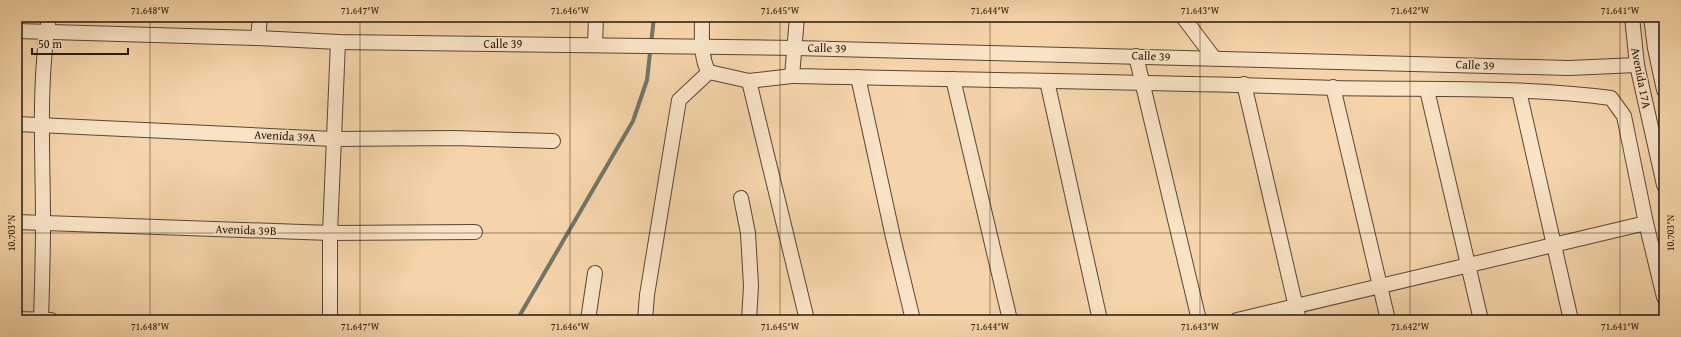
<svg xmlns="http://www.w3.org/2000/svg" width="1681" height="337" viewBox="0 0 1681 337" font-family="'Gentium Book Plus',serif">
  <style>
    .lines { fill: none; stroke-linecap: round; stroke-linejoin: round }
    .stream { stroke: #6c776d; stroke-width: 4 }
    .minor-casing { stroke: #594733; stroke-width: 16 }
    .minor { stroke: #f8e3c6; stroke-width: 14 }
    .ticks { fill: none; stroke: #25180c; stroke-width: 1; stroke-opacity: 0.45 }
    .labels { text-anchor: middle; stroke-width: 3; stroke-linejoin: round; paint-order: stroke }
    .street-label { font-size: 12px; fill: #25180c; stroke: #f8e3c6 }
    .neatline { fill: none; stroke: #25180c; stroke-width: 1.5 }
    .ticks-label { font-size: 10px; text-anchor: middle; fill: #25180c }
  </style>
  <rect width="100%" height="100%" fill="#f4d4a8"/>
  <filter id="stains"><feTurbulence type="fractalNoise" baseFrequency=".005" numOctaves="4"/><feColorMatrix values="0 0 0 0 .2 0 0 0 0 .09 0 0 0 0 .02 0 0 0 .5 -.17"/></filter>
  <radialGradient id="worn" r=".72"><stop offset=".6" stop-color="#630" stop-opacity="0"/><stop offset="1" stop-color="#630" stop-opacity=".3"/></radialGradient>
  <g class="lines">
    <!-- stream -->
    <polyline class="stream" points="517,320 633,121 647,80 654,17"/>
    <defs>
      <g id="minor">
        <path d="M702,17C702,32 700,60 709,72L749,81L792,76"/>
        <path d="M797,17L792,76C973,80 1154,82 1335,88C1427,90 1520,86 1611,98L1624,116L1646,223L1664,297"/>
        <polyline points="1183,17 1214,58"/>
        <polyline points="1632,17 1637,65 1664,185"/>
        <polyline points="1651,17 1655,48 1664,90"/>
        <polyline points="17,31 258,38 338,42 795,48 1569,68 1637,65"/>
        <polyline points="258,38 260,17"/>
        <polyline points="595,45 596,17"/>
        <polyline points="1136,56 1199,320"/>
        <polyline points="858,77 893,237 913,320"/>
        <polyline points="953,79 1010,320"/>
        <polyline points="749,81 807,320"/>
        <polyline points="1047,81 1100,320"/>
        <polyline points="1244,84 1299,320"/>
        <polyline points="1333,87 1388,320"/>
        <polyline points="1427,90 1481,320"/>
        <polyline points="1519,91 1571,320"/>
        <polyline points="17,124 333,139 454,138 553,141"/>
        <polyline points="741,198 748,233 751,286 749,320"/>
        <polyline points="17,222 330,233 475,232"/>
        <polyline points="17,319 51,320"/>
        <path d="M41,320C42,288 43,255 43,223C43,155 38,85 49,17"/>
        <polyline points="330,320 330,233 338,42"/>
        <polyline points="588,320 595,273"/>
        <polyline points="645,320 647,295 679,100 709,72"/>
        <polyline points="1237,320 1646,223"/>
      </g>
    </defs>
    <!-- minor casing -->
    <use href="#minor" class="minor-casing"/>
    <!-- minor -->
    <use href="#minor" class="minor"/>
  </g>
  <!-- ticks -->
  <path class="ticks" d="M150,17V320M360,17V320M570,17V320M780,17V320M990,17V320M1200,17V320M1410,17V320M1620,17V320M17,20H1664M17,233H1664"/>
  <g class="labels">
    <!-- street labels -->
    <g class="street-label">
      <text x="503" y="48">Calle 39</text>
      <text transform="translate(827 48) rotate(1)" y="4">Calle 39</text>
      <text transform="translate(1151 56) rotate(2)" y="4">Calle 39</text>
      <text transform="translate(1475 65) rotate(2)" y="4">Calle 39</text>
      <text transform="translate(1641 78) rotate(79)" y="4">Avenida 17A</text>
      <text transform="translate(285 136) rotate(3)" y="4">Avenida 39A</text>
      <text transform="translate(246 230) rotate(2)" y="4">Avenida 39B</text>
    </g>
  </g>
  <!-- margin -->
  <rect width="1681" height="337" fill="none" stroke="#f4d4a8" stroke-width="44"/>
  <!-- scale -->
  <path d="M32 48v6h96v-6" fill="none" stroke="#25180c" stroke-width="2"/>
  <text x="38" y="48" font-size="12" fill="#25180c" stroke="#f8e3c6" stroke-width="3" paint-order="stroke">50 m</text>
  <rect x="22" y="22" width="1637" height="293" class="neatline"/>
  <g class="ticks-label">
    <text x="150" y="14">71.648°W</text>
    <text x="360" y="14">71.647°W</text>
    <text x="570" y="14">71.646°W</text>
    <text x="780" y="14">71.645°W</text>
    <text x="990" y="14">71.644°W</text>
    <text x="1200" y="14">71.643°W</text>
    <text x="1410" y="14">71.642°W</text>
    <text x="1620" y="14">71.641°W</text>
    <text transform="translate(11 233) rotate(-90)" y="4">10.703°N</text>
    <text transform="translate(1670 233) rotate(-90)" y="4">10.703°N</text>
    <text x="150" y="330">71.648°W</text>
    <text x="360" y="330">71.647°W</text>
    <text x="570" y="330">71.646°W</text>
    <text x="780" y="330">71.645°W</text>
    <text x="990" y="330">71.644°W</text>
    <text x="1200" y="330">71.643°W</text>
    <text x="1410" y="330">71.642°W</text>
    <text x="1620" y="330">71.641°W</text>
  </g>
  <rect width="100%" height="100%" filter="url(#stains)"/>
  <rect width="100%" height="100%" fill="url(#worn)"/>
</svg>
